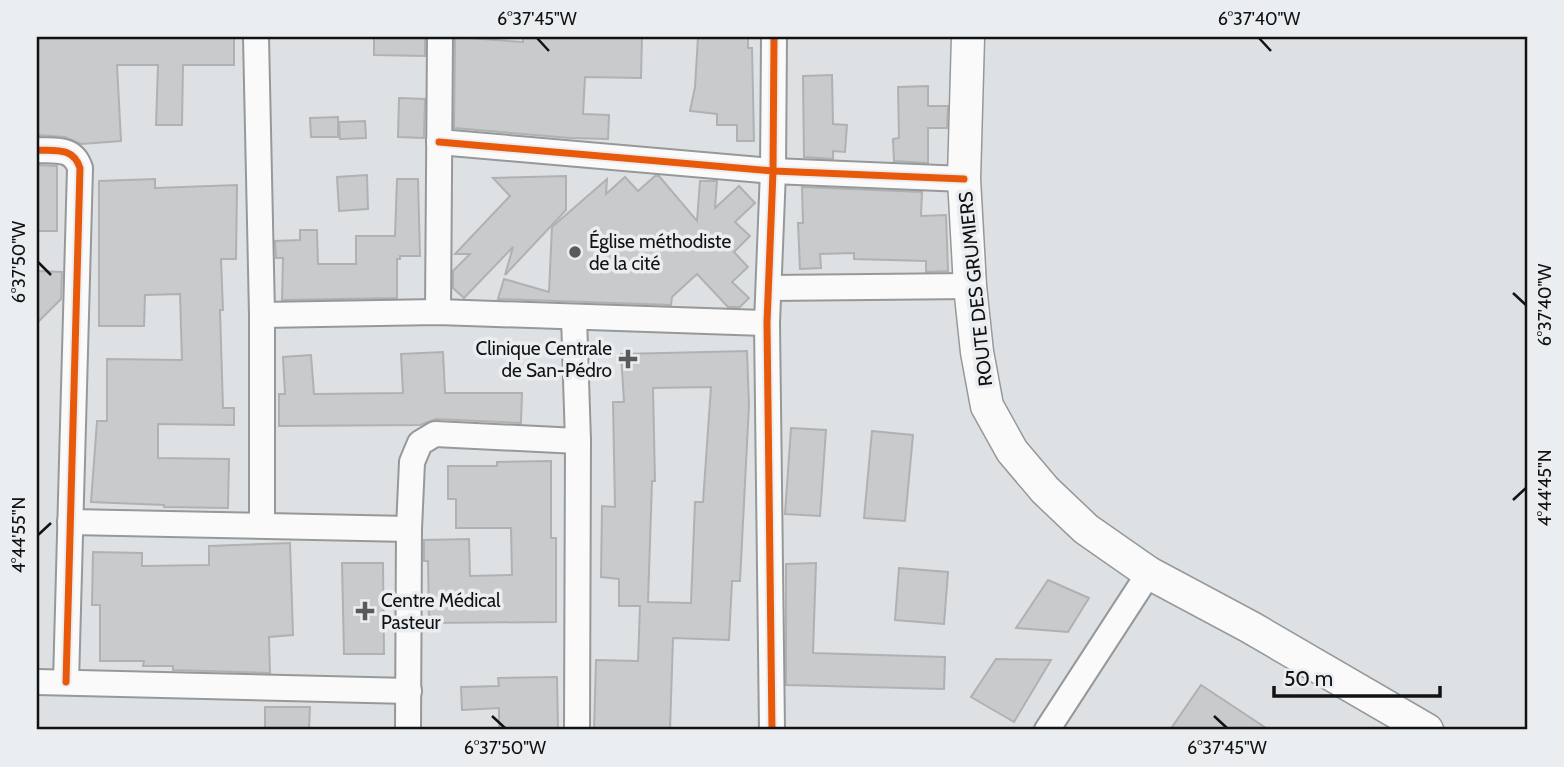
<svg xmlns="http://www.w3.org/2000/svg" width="1564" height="767" viewBox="0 0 1564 767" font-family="Cabin,sans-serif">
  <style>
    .building { fill: #c8cacb; stroke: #afb1b2; stroke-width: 2; fill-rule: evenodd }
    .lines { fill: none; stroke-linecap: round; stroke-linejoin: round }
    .minor-casing { stroke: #969899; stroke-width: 28 }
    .major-casing { stroke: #969899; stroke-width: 35 }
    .minor { stroke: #fafafb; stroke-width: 24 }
    .major { stroke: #fafafb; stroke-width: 32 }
    .cycleway-casing { stroke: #ebeef1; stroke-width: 11 }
    .cycleway { stroke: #e8590c; stroke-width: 7 }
    .ticks { fill: none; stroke: #101213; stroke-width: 2.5 }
    .poi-dot { fill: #585a5c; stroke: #ebeef1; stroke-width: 2.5 }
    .labels { text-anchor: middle; stroke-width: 7; stroke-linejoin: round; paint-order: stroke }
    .poi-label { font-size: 19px; fill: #101213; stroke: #ebeef1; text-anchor: start }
    .street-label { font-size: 19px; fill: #101213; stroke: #ebeef1 }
    .neatline { fill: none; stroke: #101213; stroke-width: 2.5 }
    .ticks-label { font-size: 18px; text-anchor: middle; fill: #101213 }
  </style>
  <rect width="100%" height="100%" fill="#dee1e3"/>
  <!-- building -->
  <g class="building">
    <polygon points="37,37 234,37 234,65 183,65 182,125 156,125 158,65 117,65 121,141 81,144 65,137 37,135"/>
    <polygon points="374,37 425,37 425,56 374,55"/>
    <polygon points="455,37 523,42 523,37 642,37 641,78 585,77 583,114 609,115 608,139 570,138 454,128"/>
    <polygon points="698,37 748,37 748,48 752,48 754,141 737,141 737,125 717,125 717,114 690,111 695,87"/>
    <polygon points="832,75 833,124 847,125 845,152 833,151 833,159 804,157 803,76"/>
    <polygon points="928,86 928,106 948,106 947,128 928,128 928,163 894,161 893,139 899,138 898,87"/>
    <polygon points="399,98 425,99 424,138 398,137"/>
    <polygon points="338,117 338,137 311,137 310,118"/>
    <polygon points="365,121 366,138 340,139 339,122"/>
    <polygon points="37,165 57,166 57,231 37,231"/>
    <polygon points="367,175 368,209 339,211 337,177"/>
    <polygon points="566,176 566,210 505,275 513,247 464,298 453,288 453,271 470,254 455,254 510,196 493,178"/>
    <polygon points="655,176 659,176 697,221 700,181 717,181 715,208 739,186 755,203 735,222 750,236 734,252 748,267 732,282 749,298 740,307 728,307 697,274 672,297 671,305 498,299 504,279 549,292 552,227 607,179 606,194 625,177 638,191"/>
    <polygon points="155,179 155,188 237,185 236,259 221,259 223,310 220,310 223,408 234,408 234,425 158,424 158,458 229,459 228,508 164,507 164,505 91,502 97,421 107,421 107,359 182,360 180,294 145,295 144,326 99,326 99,181"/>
    <polygon points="397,179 418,179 420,256 400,256 400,259 397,259 397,298 282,300 283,258 276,258 275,241 300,240 300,230 317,230 318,264 356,264 356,236 395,236"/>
    <polygon points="802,187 922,192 921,216 946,215 948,271 926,272 926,261 854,259 854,253 820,254 821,268 800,269 798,223 803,223"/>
    <polygon points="37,271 62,272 61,299 37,323"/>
    <path d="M747,351L749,405L740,581H732L729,640L673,638L670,730H594L596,660L638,661L640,606H619V579L601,577L602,506L615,507L613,402H624L621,354ZM711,387L703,502H695L691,603L648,602L652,481H655L653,388Z"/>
    <polygon points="443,352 445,393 522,393 521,423 436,419 420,425 279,426 279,394 285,394 283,357 311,355 314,394 403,393 401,354"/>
    <polygon points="791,428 826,430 820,516 785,514"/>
    <polygon points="872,431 913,435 905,521 864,518"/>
    <polygon points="551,461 551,538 556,538 556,622 429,623 428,561 424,561 424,540 469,539 470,576 512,575 511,528 456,528 456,499 448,499 448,466 497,466 497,462"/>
    <polygon points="290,543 293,635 269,637 270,673 173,670 173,666 143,666 144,661 100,661 100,605 92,605 93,552 142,553 142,566 209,565 209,546"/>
    <polygon points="342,563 383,563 384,654 344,654"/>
    <polygon points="816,563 813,653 945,657 944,689 786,685 786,564"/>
    <polygon points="899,568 948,572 944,624 895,620"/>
    <polygon points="1048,580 1089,598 1068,632 1016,628"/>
    <polygon points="996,659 1051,660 1014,722 971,697"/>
    <polygon points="557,677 558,730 499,730 499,708 462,710 461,687 499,686 498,678"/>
    <polygon points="1201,685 1269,730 1170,730"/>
    <polygon points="265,707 310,707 309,730 265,730"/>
  </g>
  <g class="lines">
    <defs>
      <g id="minor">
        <polyline points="256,37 262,315 262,525"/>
        <polyline points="439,142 773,171 964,179"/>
        <path d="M37,150C56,151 73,147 80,168L66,682"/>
        <polyline points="769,288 970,286"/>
        <polyline points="438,312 440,37"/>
        <polyline points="262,315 438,312 767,323"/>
        <polyline points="574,317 578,441 577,730"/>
        <polyline points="70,522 409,529"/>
        <polyline points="37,682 409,691"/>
        <polyline points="408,730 409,529 412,462 420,443 435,434 578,441"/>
        <polyline points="772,730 767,323 773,171 774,37"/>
        <polyline points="1047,730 1149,573"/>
      </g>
      <polyline id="major" points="968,37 964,179 970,286 977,352 987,406 1012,451 1045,490 1086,529 1149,573 1250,627 1427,730"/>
    </defs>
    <!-- minor casing -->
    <use href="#minor" class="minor-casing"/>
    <!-- major casing -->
    <use href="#major" class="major-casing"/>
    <!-- minor -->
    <use href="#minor" class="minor"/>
    <!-- major -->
    <use href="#major" class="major"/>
    <defs>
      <g id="cycleway">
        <polyline points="439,142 773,171 964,179"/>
        <path d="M37,150C56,151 73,147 80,168L66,682"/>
        <polyline points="772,730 767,323 773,171 774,37"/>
      </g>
    </defs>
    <!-- cycleway casing -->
    <use href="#cycleway" class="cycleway-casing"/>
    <!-- cycleway -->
    <use href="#cycleway" class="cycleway"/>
  </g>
  <!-- ticks -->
  <path class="ticks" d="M537,38L549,51M1259,38L1271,51M38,262L51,275M1513,293L1526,305M1513,500L1526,488M38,535L51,523M492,716L505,728M1214,716L1227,728"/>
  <!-- markers -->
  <g class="poi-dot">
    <circle cx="575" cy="252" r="7"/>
    <path d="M624.5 348.5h7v7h7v7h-7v7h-7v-7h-7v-7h7z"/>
    <path d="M361.5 600.5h7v7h7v7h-7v7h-7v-7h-7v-7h7z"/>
  </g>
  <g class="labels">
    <!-- poi labels -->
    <g class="poi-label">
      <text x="589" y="248">Église méthodiste<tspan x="589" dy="22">de la cité</tspan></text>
      <text x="612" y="355" text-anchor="end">Clinique Centrale<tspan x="612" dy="22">de San-Pédro</tspan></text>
      <text x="381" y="607">Centre Médical<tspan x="381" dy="22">Pasteur</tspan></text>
    </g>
    <!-- street labels -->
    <g class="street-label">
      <text transform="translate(975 289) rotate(-96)" y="7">ROUTE DES GRUMIERS</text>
    </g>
  </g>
  <!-- border -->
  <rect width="1564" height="767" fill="none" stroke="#ebeef1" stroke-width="77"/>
  <!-- scale -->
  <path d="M1274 686v10h166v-10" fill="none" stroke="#101213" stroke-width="3.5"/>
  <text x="1284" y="686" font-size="21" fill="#101213" stroke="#ebeef1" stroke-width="5" paint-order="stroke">50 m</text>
  <rect x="38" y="38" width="1488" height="690" class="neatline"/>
  <g class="ticks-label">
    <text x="537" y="25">6°37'45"W</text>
    <text x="1259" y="25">6°37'40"W</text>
    <text transform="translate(19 262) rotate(-90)" y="6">6°37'50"W</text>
    <text transform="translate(1545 305) rotate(-90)" y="6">6°37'40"W</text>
    <text transform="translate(1545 488) rotate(-90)" y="6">4°44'45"N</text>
    <text transform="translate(19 535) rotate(-90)" y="6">4°44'55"N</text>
    <text x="505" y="754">6°37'50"W</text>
    <text x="1227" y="754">6°37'45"W</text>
  </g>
</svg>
